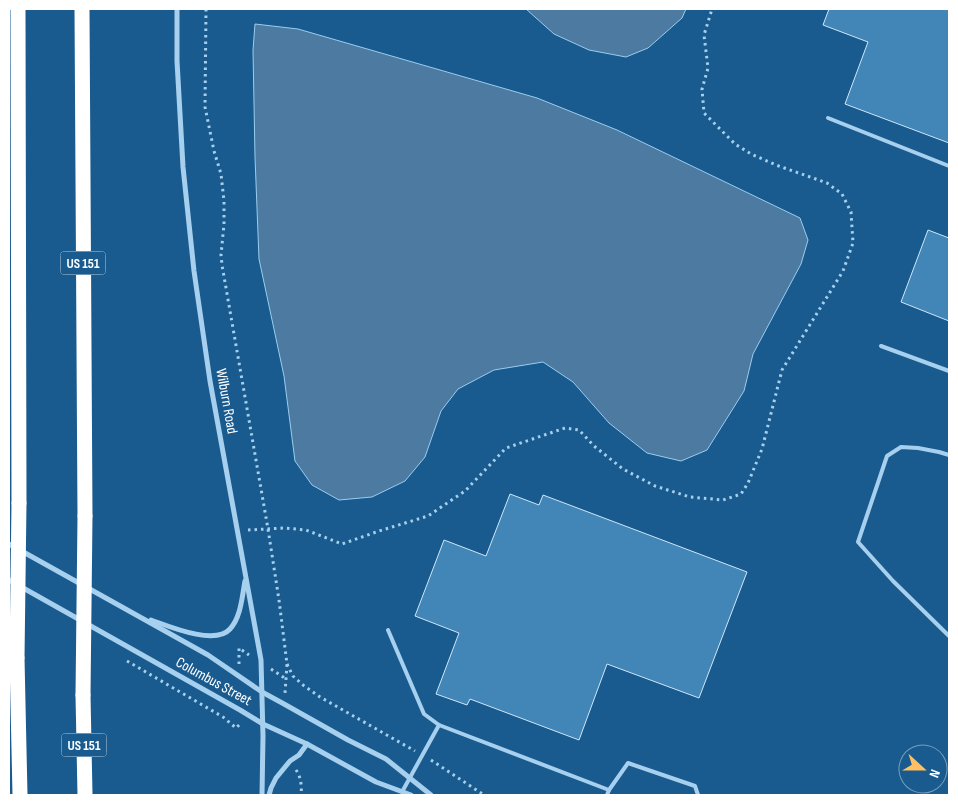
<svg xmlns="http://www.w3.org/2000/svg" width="958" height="804" viewBox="0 0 958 804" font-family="'Sofia Sans Condensed',sans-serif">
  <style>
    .water { fill: #4c7aa0; stroke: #9acdf1 }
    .building { fill: #4285b7; stroke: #cde7fa }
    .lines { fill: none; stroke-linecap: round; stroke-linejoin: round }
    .path { stroke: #a7d0ee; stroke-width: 3; stroke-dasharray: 2.5 4; stroke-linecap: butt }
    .lane { stroke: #a7d0ee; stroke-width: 4 }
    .street { stroke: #a7d0ee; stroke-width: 5 }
    .highway { stroke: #fff; stroke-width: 15 }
    .highway-bridge { stroke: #fff; stroke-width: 15 }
    .labels { text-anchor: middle; stroke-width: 4; stroke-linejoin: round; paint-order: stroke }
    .shield { fill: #1a5b8f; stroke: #bacedd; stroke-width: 1 }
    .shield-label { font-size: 14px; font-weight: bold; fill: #fff }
    .street-label { font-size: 15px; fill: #fff; stroke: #1a5b8f }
  </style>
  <rect width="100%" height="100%" fill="#1a5b8f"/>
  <!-- water -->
  <g class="water">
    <polygon points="526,9 686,9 682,18 648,48 626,57 589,50 554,34"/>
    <polygon points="255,24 298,29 537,98 617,130 800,218 808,240 801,264 753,354 744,391 707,450 681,461 647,453 609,423 573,382 543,362 494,370 458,389 441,411 425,457 405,481 372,497 339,500 312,485 295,461 284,376 259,259 255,157 253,50"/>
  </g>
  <!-- building -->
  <g class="building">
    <polygon points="829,9 949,9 949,143 845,104 868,42 823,25"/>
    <polygon points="928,230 949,238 949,321 901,302"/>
    <polygon points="510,494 539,505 543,495 747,572 699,698 607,664 579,740 470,699 467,705 436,694 459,633 415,616 444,540 486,556"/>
  </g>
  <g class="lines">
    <!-- path -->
    <g class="path">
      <polyline points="206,9 205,107 214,151 221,174 224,201 224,224 221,255 222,265 268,529 279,600 287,664 285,693"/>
      <polyline points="248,530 284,528 306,530 342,544 379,531 428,516 465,491 506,448 565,428 579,430 594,446 623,469 655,486 690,497 723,500 741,494 748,483 762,449 782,370 843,271 853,243 851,212 842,194 827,183 776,165 751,154 735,144 704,113 702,89 708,68 704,35 712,9"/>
      <polyline points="127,661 223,717 236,728 240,724"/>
      <polyline points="239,664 239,648 249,655"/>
      <polyline points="287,664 293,676 303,685 320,697 415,751"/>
      <polyline points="271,669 286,679"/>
      <polyline points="431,760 484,795"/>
      <path d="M296,770C301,777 302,787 301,795"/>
    </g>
    <!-- lane -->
    <g class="lane">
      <polyline points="828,118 949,166"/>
      <polyline points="881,346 949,371"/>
      <polyline points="949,455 939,452 918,448 901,447 887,456 858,542 893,581 949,636"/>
      <polyline points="388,630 424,714 439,725 609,790"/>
      <polyline points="402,792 439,725"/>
      <polyline points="607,795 609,790 628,763 695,786 698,795"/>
    </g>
    <!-- street -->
    <g class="street">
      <polyline points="177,9 177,61 183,167 194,271 210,381 261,660 263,736 262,795"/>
      <polyline points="9,544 208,655 262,692 284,704 348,740 386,759 431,795"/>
      <polyline points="9,580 240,710 263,724 307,744 376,782 411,795"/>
      <path d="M151,620C168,626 215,646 230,629C241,617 242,597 245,581"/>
      <polyline points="269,795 271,788 276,778 290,761 299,755 307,744"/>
    </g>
    <!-- highway -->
    <g class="highway">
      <polyline points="18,9 19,503"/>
      <polyline points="82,9 85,516"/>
      <polyline points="17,658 20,795"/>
      <polyline points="83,695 85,795"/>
    </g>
    <!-- highway-bridge -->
    <g class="highway-bridge">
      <polyline points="17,658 19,503"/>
      <polyline points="83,695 85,516"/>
    </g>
  </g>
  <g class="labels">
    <!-- shield labels -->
    <g class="shield">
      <rect x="60.5" y="251.5" width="45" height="23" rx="4"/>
      <rect x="61.5" y="733.5" width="45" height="23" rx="4"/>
    </g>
    <g class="shield-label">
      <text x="83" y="268">US 151</text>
      <text x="84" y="750">US 151</text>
    </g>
    <!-- street labels -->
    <g class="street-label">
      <text transform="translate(227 401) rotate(80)" y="5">Wilburn Road</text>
      <text transform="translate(214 681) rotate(29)" y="5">Columbus Street</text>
    </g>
  </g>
  <!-- border -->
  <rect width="958" height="804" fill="none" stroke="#ffffff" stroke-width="20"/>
  <!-- north arrow -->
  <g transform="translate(923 769) rotate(111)"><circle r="24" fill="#1a5b8f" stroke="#769dbc"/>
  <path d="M0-4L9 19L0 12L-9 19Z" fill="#ffc065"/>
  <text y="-8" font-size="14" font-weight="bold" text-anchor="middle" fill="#ffffff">N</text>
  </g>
</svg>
